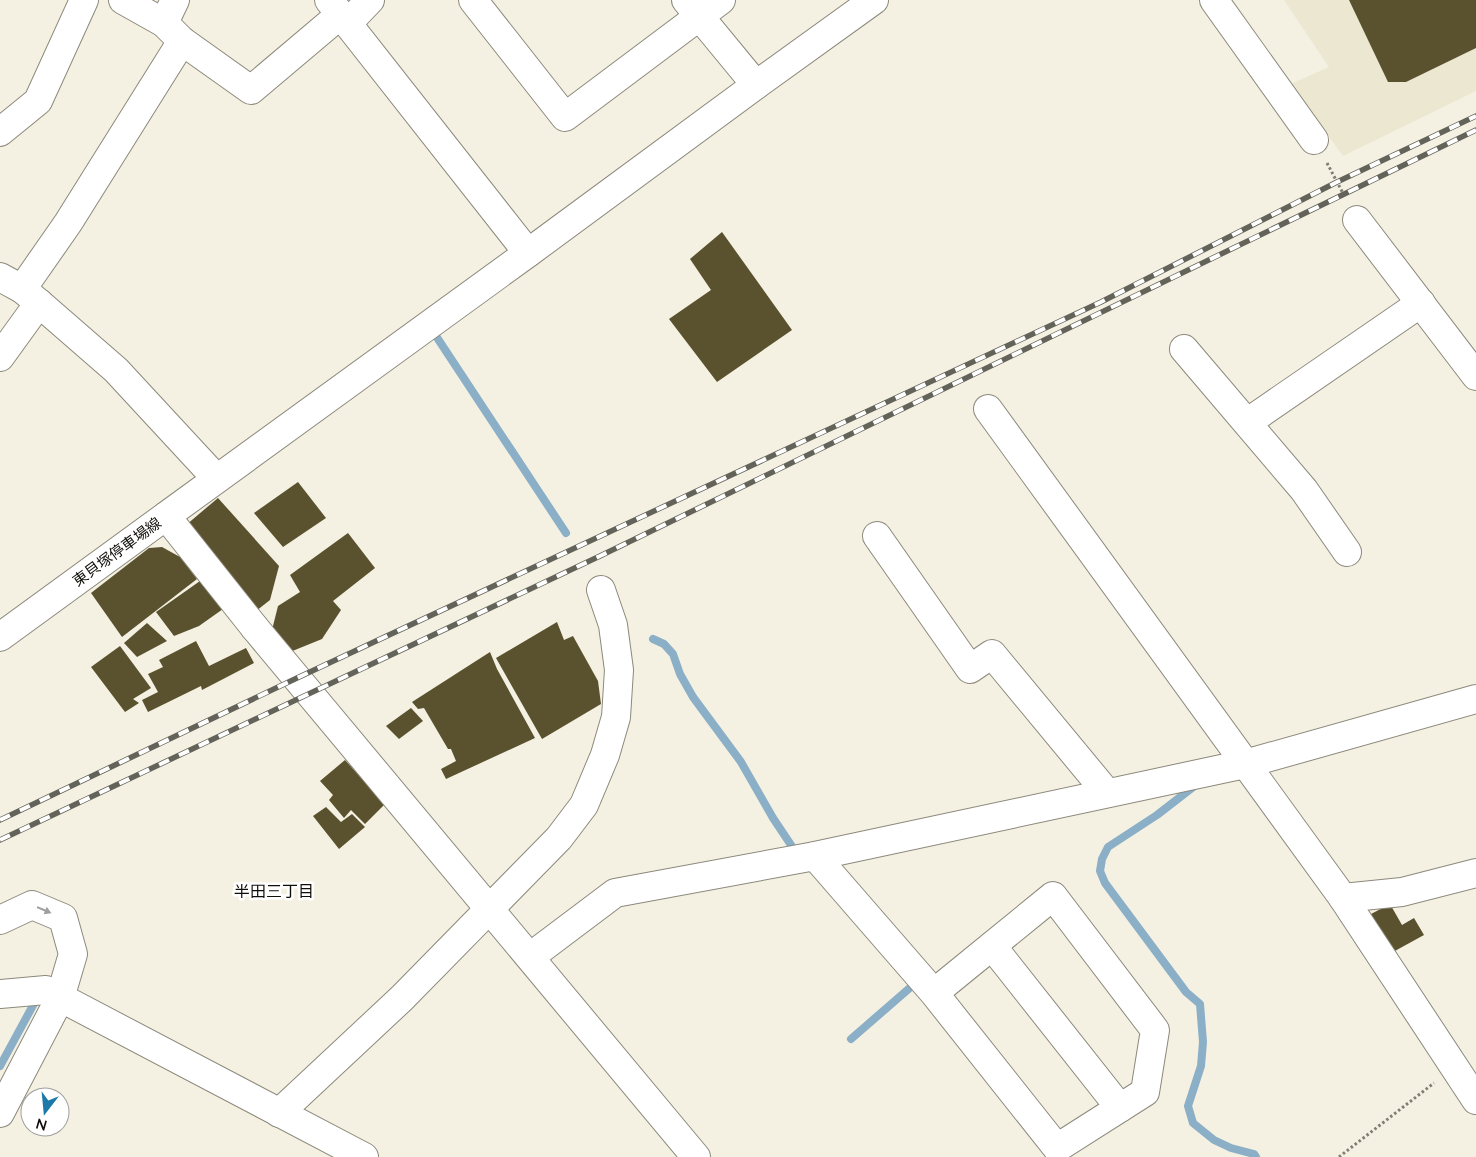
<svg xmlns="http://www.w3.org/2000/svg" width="1476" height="1157" viewBox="0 0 1476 1157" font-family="Lato,'Noto Sans JP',sans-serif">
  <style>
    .built { fill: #ece7d1 }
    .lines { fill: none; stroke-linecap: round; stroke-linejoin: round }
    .stream { stroke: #8aafc7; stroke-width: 8 }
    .building { fill: #5a512e }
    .minor-casing { stroke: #8c897c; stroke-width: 30 }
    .major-casing { stroke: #8c897c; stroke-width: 30 }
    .path { stroke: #807e74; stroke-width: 3; stroke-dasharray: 2.5 2.5; stroke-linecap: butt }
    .minor { stroke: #fff; stroke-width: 28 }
    .major { stroke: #fff; stroke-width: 28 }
    .rail-casing { stroke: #64635a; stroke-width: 5.5 }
    .rail { stroke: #fff; stroke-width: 4; stroke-dasharray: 11; stroke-linecap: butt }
    .oneway { fill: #9f9f9d }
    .labels { text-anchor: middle; stroke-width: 5; stroke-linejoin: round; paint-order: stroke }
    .street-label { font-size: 15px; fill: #0f0e09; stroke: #fff }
    .neighbourhood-label { font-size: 16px; fill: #0f0e09; stroke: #fff }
  </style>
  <rect width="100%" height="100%" fill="#f4f1e2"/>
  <!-- built -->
  <polygon class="built" points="1284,0 1476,0 1476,91 1343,156 1291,84 1329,67"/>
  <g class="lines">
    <!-- stream -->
    <g class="stream">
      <polyline points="436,336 566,533"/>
      <polyline points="653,639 664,644 673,654 680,674 693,697 741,762 773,818 793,848"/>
      <polyline points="1197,784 1157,815 1108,847 1102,859 1100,871 1105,883 1186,992 1200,1004 1203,1042 1201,1066 1188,1106 1193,1123 1214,1140 1231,1148 1254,1154 1256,1157"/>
      <polyline points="851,1039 912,986"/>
      <polyline points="0,1066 37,998"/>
    </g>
  </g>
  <!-- building -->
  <g class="building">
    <polygon points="1349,0 1476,0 1476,48 1406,82 1388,82"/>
    <polygon points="722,232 792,330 717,382 669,319 711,290 690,259"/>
    <polygon points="298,482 326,518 283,547 254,513"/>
    <polygon points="218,498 279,566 270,600 256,611 186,525"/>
    <polygon points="348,533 375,568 333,601 341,610 322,639 290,652 272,630 278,606 300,592 290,575"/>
    <polygon points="162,547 180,557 197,579 122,637 91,593 149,548"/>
    <polygon points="200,581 223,609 199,626 174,636 156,612"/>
    <polygon points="557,622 564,640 573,636 598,681 601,704 542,739 496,658"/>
    <polygon points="147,623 167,641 137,657 124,643"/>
    <polygon points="196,641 209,666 246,648 254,663 202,690 201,686 148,712 142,700 158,692 148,674 163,667 159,660"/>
    <polygon points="120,646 151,688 133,699 139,703 125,712 91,667"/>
    <polygon points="490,652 497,669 535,738 446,779 441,769 456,761 451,749 448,749 424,708 418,709 412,702"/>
    <polygon points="411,708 423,721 399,739 386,726"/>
    <polygon points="345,760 385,804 365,824 351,810 344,818 329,800 333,795 320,781"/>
    <polygon points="326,807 341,822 352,814 365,827 339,849 313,816"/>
    <polygon points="1390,904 1402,925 1414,918 1424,935 1393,952 1371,914"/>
  </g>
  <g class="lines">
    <defs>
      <g id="minor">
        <polyline points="123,0 164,23 182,41 251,90 341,14"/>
        <polyline points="329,0 528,253"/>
        <polyline points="473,0 565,117 721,0"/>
        <polyline points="686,0 756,85"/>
        <polyline points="1214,0 1314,140"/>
        <polyline points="164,23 175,0"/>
        <polyline points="348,23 370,0"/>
        <polyline points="0,132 38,101 84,0"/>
        <polyline points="1357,220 1476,376"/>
        <polyline points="0,277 22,289 39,303 116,370 216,478"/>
        <polyline points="22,289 68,223 182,41"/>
        <polyline points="1184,349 1304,490 1347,552"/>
        <polyline points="0,357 39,303"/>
        <polyline points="988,409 1343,898 1476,1100"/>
        <polyline points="1248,422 1421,303"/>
        <polyline points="166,516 528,253 756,85 874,0"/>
        <polyline points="877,536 970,669 992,654 1107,793"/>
        <polyline points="255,628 696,1157"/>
        <polyline points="815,856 934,993 1057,1148 1145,1092 1155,1030 1053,896 934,993"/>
        <polyline points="1343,898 1402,892 1476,873"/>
        <polyline points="0,920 32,905 63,918 73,954 60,998 0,1113"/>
        <polyline points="992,946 1120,1108"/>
        <polyline points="530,957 615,893 815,856 1245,764 1476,699"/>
        <polyline points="0,994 46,990 364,1157"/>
        <polyline points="279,1113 402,998 559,838 584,805 605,755 616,717 619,670 613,625 601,590"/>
      </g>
      <polyline id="major" points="0,637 166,516 255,628"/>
    </defs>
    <!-- minor casing -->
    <use href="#minor" class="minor-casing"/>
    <!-- major casing -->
    <use href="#major" class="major-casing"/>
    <!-- path -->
    <g class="path">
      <polyline points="1327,163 1345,197"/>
      <polyline points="1339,1157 1434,1083"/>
    </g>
    <!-- minor -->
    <use href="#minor" class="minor"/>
    <!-- major -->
    <use href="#major" class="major"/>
    <defs>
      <g id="rail">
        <polyline points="0,820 297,678 1101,302 1337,182 1476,116"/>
        <polyline points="0,840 600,556 1476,130"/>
      </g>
    </defs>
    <!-- rail casing -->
    <use href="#rail" class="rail-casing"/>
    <!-- rail -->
    <use href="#rail" class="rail"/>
  </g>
  <!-- one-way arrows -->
  <defs><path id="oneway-solid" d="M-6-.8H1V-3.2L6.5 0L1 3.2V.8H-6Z" transform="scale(1.25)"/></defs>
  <use class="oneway" href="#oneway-solid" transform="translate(44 910) rotate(23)"/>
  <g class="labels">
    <!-- street labels -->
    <g class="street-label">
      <text transform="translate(117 552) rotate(-36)" y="5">東貝塚停車場線</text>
    </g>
    <!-- neighbourhood labels -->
    <g class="neighbourhood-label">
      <text x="274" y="897">半田三丁目</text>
    </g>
  </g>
  <!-- north arrow -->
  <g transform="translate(45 1112) rotate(196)"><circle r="24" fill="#ffffff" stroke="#9f9f9d"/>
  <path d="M0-4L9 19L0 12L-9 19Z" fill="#1d79a7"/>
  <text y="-8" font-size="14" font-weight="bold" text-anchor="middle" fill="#0f0e09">N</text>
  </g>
</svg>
